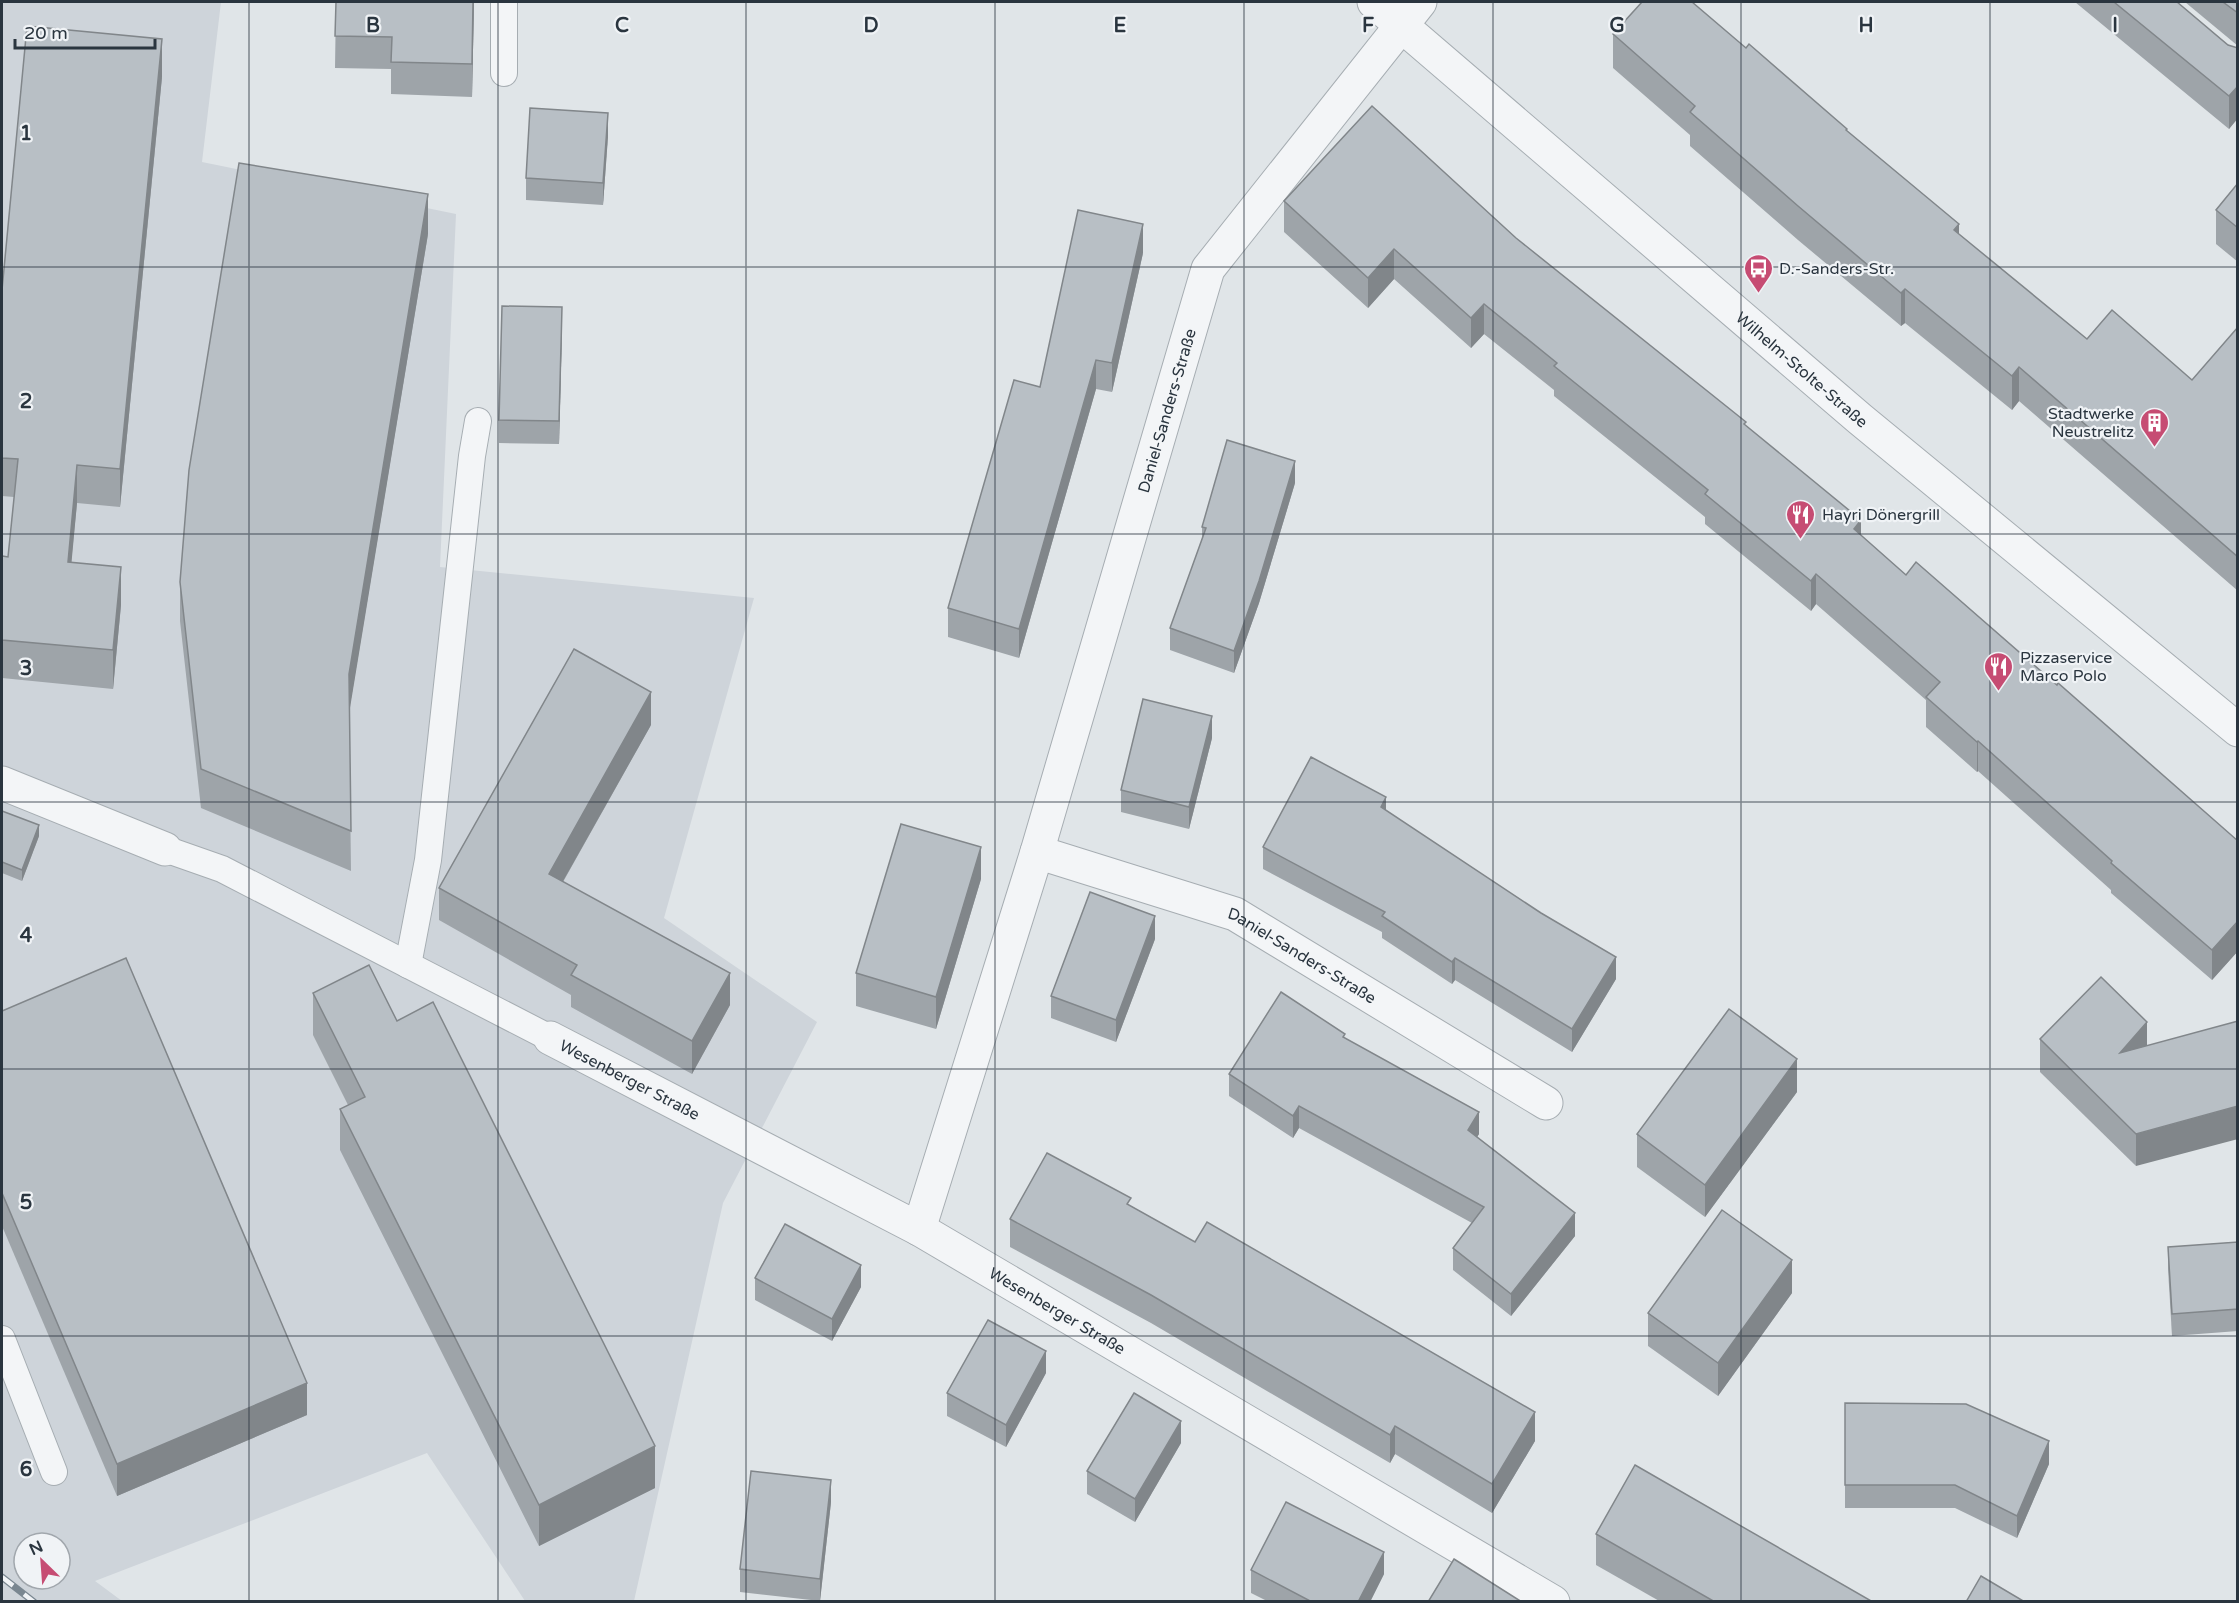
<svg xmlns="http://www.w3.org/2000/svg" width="2239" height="1603" viewBox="0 0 2239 1603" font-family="'Varela Round',sans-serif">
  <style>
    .built { fill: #ced4da; fill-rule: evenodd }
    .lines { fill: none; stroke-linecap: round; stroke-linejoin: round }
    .service-casing { stroke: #a6adb2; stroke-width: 28 }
    .minor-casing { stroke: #a6adb2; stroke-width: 35 }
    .service { stroke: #f3f5f7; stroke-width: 26 }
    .minor { stroke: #f3f5f7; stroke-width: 33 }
    .rail-casing { stroke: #7a8791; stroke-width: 7 }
    .rail { stroke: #f0f3f6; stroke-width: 4.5; stroke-dasharray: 14; stroke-linecap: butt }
    .wall { fill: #9ea4a9 }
    .shaded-wall { fill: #81868a }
    .building { fill: #b8bfc5; stroke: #81868a; stroke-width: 1.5 }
    .grid { fill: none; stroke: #2a353f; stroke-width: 1.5; stroke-opacity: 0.55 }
    .labels { text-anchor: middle; stroke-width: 4.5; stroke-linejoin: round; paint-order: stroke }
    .poi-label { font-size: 16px; fill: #2a353f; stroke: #f0f3f6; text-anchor: start }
    .street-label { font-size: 16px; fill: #2a353f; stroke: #f0f3f6 }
    .grid-label { font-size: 20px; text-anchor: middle; font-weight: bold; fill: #2a353f; stroke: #f0f3f6; stroke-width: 4.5; stroke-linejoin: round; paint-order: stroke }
  </style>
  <rect width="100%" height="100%" fill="#e0e5e8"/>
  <!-- built -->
  <path class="built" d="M2,2H221L202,162L456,214L440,567L754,598L664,918L817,1022L723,1203L634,1601H525L427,1453L95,1581L122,1601L2,1602ZM24,1543H60V1579H24Z"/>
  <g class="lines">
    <defs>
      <g id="service">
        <polyline points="504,73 504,2"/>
        <polyline points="165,849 222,869 550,1038"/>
        <polyline points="408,965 428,860 472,456 478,421"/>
        <polyline points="2,1339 54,1472"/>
      </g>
      <g id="minor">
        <path id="s1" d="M1374,2L1860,419L2238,730"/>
        <polyline points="2,783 165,849"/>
        <path id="s2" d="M1037,852L1235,914L1546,1103"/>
        <path id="s3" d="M550,1038L919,1229L1553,1602"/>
        <path id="s4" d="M919,1229L1037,852L1208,269L1420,2"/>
      </g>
    </defs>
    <!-- service casing -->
    <use href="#service" class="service-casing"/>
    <!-- minor casing -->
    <use href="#minor" class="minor-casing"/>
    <!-- service -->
    <use href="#service" class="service"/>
    <!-- minor -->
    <use href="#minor" class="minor"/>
    <defs>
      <polyline id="rail" points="2,1577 34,1602"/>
    </defs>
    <!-- rail casing -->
    <use href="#rail" class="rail-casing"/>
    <!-- rail -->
    <use href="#rail" class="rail"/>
  </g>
  <!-- wall -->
  <g class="wall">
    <polygon points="336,2 474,2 472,97 391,94 391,69 335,68"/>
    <polygon points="2075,2 2177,2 2228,45 2238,48 2238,118 2229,129"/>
    <polygon points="2185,2 2238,2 2238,46"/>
    <polygon points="1613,34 1746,48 1847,131 1959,234 2087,339 2192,380 2238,327 2238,591 2019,401 2012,410 1905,323 1901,326 1798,240 1690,146 1690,135 1613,68"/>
    <polygon points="162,77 120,507 77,503 71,563 121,605 113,689 2,678 2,556 8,557 14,497 2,496 2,290"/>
    <polygon points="608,136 603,205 526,200 526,178"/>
    <polygon points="2238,183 2238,262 2216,244 2216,210"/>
    <polygon points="1284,201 1516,238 1746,426 1861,535 1906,575 2238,841 2238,951 2212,980 2111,893 2111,890 1978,771 1977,772 1926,727 1926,700 1816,604 1811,611 1705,524 1705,517 1554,396 1554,390 1484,334 1471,348 1394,279 1368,308 1284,232"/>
    <polygon points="428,234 349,711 351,871 201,808 180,621 180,582"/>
    <polygon points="1143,253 1112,392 1096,389 1019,658 948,637 948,608 1040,387"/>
    <polygon points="562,329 559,444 499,443 499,420"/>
    <polygon points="1295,483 1259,603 1234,673 1170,650 1170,628 1202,539 1202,527"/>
    <polygon points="651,725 563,882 730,1005 692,1074 571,1007 571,995 439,920 439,888"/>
    <polygon points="1212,738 1189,829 1121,812 1121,790"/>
    <polygon points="1386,810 1616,979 1572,1052 1455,980 1452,984 1382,938 1382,932 1263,869 1263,847"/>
    <polygon points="2,811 39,836 22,881 2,873"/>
    <polygon points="981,879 936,1029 856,1006 856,973"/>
    <polygon points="1155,939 1116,1042 1051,1018 1051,996"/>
    <polygon points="313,993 397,1021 655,1488 539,1546 340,1150 340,1109 348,1105 313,1035"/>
    <polygon points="2,1011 307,1415 117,1496 2,1226"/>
    <polygon points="1345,1038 1479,1134 1477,1137 1575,1236 1511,1316 1453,1270 1453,1248 1472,1223 1299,1128 1293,1138 1229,1096 1229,1074"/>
    <polygon points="2040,1039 2147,1046 2136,1166 2040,1072"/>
    <polygon points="1797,1092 1705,1217 1637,1167 1637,1134"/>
    <polygon points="1131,1206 1535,1441 1492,1513 1395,1454 1390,1463 1151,1323 1010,1247 1010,1219"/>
    <polygon points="2238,1242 2238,1331 2172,1336 2168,1269 2168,1247"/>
    <polygon points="755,1278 861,1287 832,1341 755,1300"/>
    <polygon points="1792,1293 1718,1396 1648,1346 1648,1313"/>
    <polygon points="1046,1373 1006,1447 947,1416 947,1393"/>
    <polygon points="1845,1403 2049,1464 2017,1538 1955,1508 1845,1508"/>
    <polygon points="1181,1443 1135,1522 1087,1494 1087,1471"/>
    <polygon points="831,1502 820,1601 740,1592 740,1569"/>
    <polygon points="1596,1534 1873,1602 1661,1602 1596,1565"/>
    <polygon points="1251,1570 1384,1574 1370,1602 1269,1602 1251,1593"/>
  </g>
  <!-- shaded-wall -->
  <g class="shaded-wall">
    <polygon points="473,2 474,2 472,97 472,64"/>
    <polygon points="162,39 162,77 120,507 120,469"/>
    <polygon points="2238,86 2238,118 2229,129 2229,96"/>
    <polygon points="608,113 608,136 603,205 603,183"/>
    <polygon points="428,194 428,234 349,714 349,674"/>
    <polygon points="1143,224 1143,253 1112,392 1112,363"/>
    <polygon points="1959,224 1959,258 1954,230"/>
    <polygon points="1394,249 1394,279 1368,308 1368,278"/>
    <polygon points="1905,289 1905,323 1901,326 1901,293"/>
    <polygon points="1484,304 1484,334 1471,348 1471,318"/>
    <polygon points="562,307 562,329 559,444 559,421"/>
    <polygon points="1096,360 1096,389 1019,658 1019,629"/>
    <polygon points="2019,367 2019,401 2012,410 2012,376"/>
    <polygon points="1295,461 1295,483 1259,603 1234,673 1234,651"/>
    <polygon points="77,465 77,503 68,600 68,562"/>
    <polygon points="1861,520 1861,550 1854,529"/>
    <polygon points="121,567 121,605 113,689 113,650"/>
    <polygon points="1816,574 1816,604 1811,611 1811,581"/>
    <polygon points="651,692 651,725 549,906 549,874"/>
    <polygon points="1212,716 1212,738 1189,829 1189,807"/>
    <polygon points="1978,741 1978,771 1977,772 1977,742"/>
    <polygon points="1386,797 1386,819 1381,807"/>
    <polygon points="39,825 39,836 22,881 22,870"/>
    <polygon points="981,847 981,879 936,1029 936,997"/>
    <polygon points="1155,916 1155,939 1116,1042 1116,1020"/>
    <polygon points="2238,921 2238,951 2212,980 2212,950"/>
    <polygon points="1616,957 1616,979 1572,1052 1572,1029"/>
    <polygon points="1455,958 1455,980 1452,984 1452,962"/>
    <polygon points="730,973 730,1005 692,1074 692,1041"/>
    <polygon points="2147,1022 2147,1054 2120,1053"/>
    <polygon points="1797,1059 1797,1092 1705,1217 1705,1185"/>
    <polygon points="1299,1106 1299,1128 1293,1138 1293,1116"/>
    <polygon points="2238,1106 2238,1139 2136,1166 2136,1134"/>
    <polygon points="1479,1112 1479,1134 1468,1152 1468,1130"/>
    <polygon points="1575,1213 1575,1236 1511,1316 1511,1294"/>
    <polygon points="1792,1260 1792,1293 1718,1396 1718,1363"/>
    <polygon points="861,1265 861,1287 832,1341 832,1319"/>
    <polygon points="1046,1351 1046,1373 1006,1447 1006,1425"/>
    <polygon points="307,1383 307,1415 117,1496 117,1464"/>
    <polygon points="1535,1412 1535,1441 1492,1513 1492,1484"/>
    <polygon points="1181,1421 1181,1443 1135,1522 1135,1499"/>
    <polygon points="1395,1426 1395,1454 1390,1463 1390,1435"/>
    <polygon points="2049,1441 2049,1464 2017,1538 2017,1516"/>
    <polygon points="655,1446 655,1488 539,1546 539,1505"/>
    <polygon points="831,1480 831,1502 820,1601 820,1579"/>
    <polygon points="1384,1552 1384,1574 1370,1602 1358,1602"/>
  </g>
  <!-- building -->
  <g class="building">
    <polygon points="336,2 473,2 472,64 391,62 392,37 335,36"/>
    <polygon points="1642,2 1692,2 1746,48 1749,44 1847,129 1846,130 1959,224 1954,230 2087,339 2112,310 2192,380 2238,327 2238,557 2019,367 2012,376 1905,289 1901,293 1798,206 1690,112 1695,106 1613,34"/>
    <polygon points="2114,2 2177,2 2228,45 2238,48 2238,86 2229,96"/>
    <polygon points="2223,2 2238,2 2238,13"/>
    <polygon points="27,26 162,39 120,469 77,465 68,562 121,567 113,650 2,640 2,556 8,557 18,459 2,458 2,290"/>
    <polygon points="1372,106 1516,238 1746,422 1744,424 1861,520 1854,529 1906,575 1916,562 2057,685 2058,683 2238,841 2238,921 2212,950 2111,863 2112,861 1978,741 1977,742 1926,697 1940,682 1816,574 1811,581 1705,494 1708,490 1554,366 1557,363 1484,304 1471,318 1394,249 1368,278 1284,201"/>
    <polygon points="530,108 608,113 603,183 526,178"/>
    <polygon points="239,163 428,194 349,674 351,831 201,769 180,582 189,470"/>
    <polygon points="2238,183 2238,228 2216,210"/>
    <polygon points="1078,210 1143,224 1112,363 1096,360 1019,629 948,608 1014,380 1040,387"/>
    <polygon points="502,306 562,307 559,421 499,420"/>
    <polygon points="1227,440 1295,461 1259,581 1234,651 1170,628 1206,528 1202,527"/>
    <polygon points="574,649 651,692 549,874 730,973 692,1041 571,975 577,965 439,888"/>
    <polygon points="1143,699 1212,716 1189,807 1121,790"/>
    <polygon points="1311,757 1386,797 1381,807 1541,913 1616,957 1572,1029 1455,958 1452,962 1382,916 1385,912 1263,847"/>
    <polygon points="2,811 39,825 22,870 2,862"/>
    <polygon points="901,824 981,847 936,997 856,973"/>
    <polygon points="1090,892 1155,916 1116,1020 1051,996"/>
    <polygon points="126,958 307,1383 117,1464 2,1193 2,1011"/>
    <polygon points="369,965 397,1021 433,1002 655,1446 539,1505 340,1109 365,1097 313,993"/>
    <polygon points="2101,977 2147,1022 2120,1053 2238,1021 2238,1106 2136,1134 2040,1039"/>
    <polygon points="1281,992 1345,1034 1343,1037 1479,1112 1468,1130 1575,1213 1511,1294 1453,1248 1484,1207 1299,1106 1293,1116 1229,1074"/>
    <polygon points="1729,1009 1797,1059 1705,1185 1637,1134"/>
    <polygon points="1047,1153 1131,1198 1127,1204 1195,1242 1207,1222 1535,1412 1492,1484 1395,1426 1390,1435 1151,1295 1010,1219"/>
    <polygon points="1722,1210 1792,1260 1718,1363 1648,1313"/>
    <polygon points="785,1224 861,1265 832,1319 755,1278"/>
    <polygon points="2238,1242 2238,1309 2172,1314 2168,1247"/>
    <polygon points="988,1320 1046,1351 1006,1425 947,1393"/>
    <polygon points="1134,1393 1181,1421 1135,1499 1087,1471"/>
    <polygon points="1845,1403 1966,1404 2049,1441 2017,1516 1955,1485 1845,1485"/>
    <polygon points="1635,1465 1873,1602 1715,1602 1596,1534"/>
    <polygon points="751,1471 831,1480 820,1579 740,1569"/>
    <polygon points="1286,1502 1384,1552 1358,1602 1312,1602 1251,1570"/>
    <polygon points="1454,1559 1522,1602 1428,1602"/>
    <polygon points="1981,1576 2025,1602 1966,1602"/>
  </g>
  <!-- grid -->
  <path class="grid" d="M249,2V1602M498,2V1602M746,2V1602M995,2V1602M1244,2V1602M1493,2V1602M1741,2V1602M1990,2V1602M2,267H2238M2,534H2238M2,802H2238M2,1069H2238M2,1336H2238"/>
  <!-- icons -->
  <defs>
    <symbol id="bus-pin" viewBox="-11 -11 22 30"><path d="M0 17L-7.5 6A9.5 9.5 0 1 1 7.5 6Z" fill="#c64c73" stroke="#f0f3f6"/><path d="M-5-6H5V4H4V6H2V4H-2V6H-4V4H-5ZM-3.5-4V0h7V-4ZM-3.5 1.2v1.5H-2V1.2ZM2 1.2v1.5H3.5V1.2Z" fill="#fff"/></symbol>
    <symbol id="building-pin" viewBox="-11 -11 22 30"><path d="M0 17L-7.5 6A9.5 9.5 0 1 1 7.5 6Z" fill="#c64c73" stroke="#f0f3f6"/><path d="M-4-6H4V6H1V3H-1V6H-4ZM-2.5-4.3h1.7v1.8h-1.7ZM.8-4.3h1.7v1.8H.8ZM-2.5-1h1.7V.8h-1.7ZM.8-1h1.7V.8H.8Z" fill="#fff"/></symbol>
    <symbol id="restaurant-pin" viewBox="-11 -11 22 30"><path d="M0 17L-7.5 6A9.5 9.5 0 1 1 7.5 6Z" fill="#c64c73" stroke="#f0f3f6"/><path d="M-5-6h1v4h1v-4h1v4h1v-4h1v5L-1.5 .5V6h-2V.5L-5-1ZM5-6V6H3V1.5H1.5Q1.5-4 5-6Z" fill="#fff"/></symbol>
  </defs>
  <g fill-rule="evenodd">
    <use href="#bus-pin" x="1742" y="252" width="33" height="45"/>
    <use href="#building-pin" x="2138" y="406" width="33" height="45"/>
    <use href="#restaurant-pin" x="1784" y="498" width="33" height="45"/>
    <use href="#restaurant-pin" x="1982" y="650" width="33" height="45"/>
  </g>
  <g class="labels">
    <!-- poi labels -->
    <g class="poi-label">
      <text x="1779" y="274">D.-Sanders-Str.</text>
      <text x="2134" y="419" text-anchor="end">Stadtwerke<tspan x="2134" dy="18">Neustrelitz</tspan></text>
      <text x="1822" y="520">Hayri Dönergrill</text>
      <text x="2020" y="663">Pizzaservice<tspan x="2020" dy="18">Marco Polo</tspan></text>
    </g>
    <!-- street labels -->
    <g class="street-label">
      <text dy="6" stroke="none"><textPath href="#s1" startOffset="564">Wilhelm-Stolte-Straße</textPath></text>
      <text dy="6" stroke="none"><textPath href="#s4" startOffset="855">Daniel-Sanders-Straße</textPath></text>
      <text dy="6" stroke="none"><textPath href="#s2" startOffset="286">Daniel-Sanders-Straße</textPath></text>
      <text dy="6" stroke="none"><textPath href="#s3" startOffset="90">Wesenberger Straße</textPath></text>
      <text dy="6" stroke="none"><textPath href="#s3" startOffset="576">Wesenberger Straße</textPath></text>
    </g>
  </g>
  <g class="grid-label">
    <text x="373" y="32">B</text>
    <text x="622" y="32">C</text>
    <text x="871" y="32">D</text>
    <text x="1120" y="32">E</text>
    <text x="1368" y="32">F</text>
    <text x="1617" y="32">G</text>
    <text x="1866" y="32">H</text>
    <text x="2115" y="32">I</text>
    <text x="26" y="140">1</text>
    <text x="26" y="408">2</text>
    <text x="26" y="675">3</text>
    <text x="26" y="942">4</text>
    <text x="26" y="1209">5</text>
    <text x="26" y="1476">6</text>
  </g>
  <!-- border -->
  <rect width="2239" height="1603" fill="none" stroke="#2a353f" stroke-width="6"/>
  <!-- north arrow -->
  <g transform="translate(42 1561) rotate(335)"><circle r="28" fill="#f0f3f6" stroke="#a1a7ad" stroke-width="1.5"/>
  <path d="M0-4.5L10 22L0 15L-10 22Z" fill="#c64c73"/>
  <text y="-9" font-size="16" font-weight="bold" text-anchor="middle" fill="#2a353f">N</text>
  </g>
  <!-- scale -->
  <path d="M15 39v9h140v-9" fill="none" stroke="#2a353f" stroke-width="3"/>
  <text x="24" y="39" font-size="18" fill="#2a353f" stroke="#f0f3f6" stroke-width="4.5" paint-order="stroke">20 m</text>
</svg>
